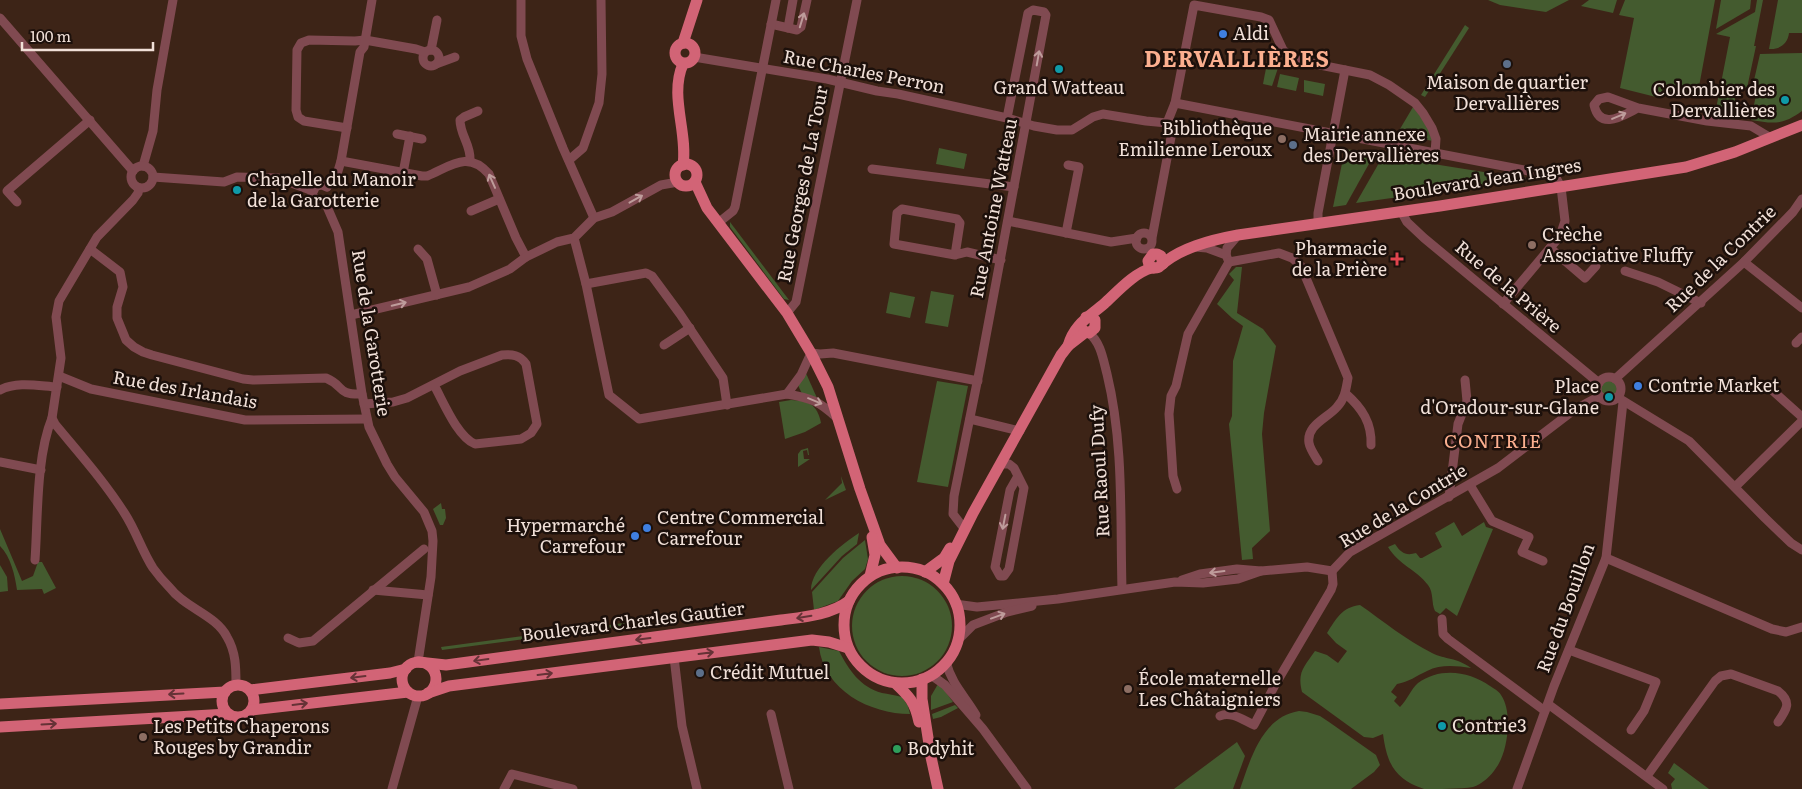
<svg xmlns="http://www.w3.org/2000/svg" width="1802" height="789" viewBox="0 0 1802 789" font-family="Literata,serif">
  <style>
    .green { fill: #445b2f }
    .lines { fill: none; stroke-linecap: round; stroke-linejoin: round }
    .minor { stroke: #804a51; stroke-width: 9 }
    .major { stroke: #d26476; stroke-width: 11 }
    .oneway { stroke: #be9c9b }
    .oneway2 { stroke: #653236 }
    .shop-dot { fill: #3f7fe0; stroke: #1c100b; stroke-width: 2 }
    .service-dot { fill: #5c6f8a; stroke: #1c100b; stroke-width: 2 }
    .culture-dot { fill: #0f9aa8; stroke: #1c100b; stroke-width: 2 }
    .education-dot { fill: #8d6e63; stroke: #1c100b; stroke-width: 2 }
    .health-dot { fill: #e0444e; stroke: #1c100b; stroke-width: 2 }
    .leisure-dot { fill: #2e9e5b; stroke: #1c100b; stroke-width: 2 }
    .labels { text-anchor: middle; stroke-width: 5; stroke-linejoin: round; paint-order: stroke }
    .poi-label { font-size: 18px; fill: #f1e0d8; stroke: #1c100b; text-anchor: start }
    .street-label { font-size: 18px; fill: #f1e0d8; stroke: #1c100b }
    .neighbourhood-label { font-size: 19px; letter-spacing: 1px; fill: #fbaf8f; stroke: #1c100b }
    .district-label { font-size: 22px; font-weight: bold; letter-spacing: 1px; fill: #fbaf8f; stroke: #1c100b }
  </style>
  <rect width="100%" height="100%" fill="#3d2417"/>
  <!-- green -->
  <g class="green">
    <polygon points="1488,0 1569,0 1546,12 1500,5"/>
    <polygon points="1589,0 1617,0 1613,13 1581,6"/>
    <polygon points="1625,0 1715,0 1698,92 1656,97 1620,88 1634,18 1619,15"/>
    <polygon points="1721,0 1751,0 1750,9 1716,29"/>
    <polygon points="1757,0 1763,0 1754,46 1756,46 1747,88 1737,87 1733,112 1719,115 1715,114 1730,37 1716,34 1755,12"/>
    <path d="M1778,0H1802V33H1789C1788,43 1780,50 1769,49Z"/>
    <polygon points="1465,25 1469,28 1425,97 1421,95"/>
    <path d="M1802,53V111C1783,125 1774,124 1751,120L1757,90L1752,89L1760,54Z"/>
    <polygon points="1267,63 1279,65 1272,86 1263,84"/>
    <polygon points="1280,74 1299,78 1296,91 1277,87"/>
    <polygon points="1304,80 1325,84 1323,96 1304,92"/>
    <polygon points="1413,107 1427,124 1433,141 1397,134"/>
    <polygon points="939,148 967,154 964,169 936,164"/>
    <polygon points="1345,149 1375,153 1346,205 1333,207"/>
    <polygon points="1383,156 1528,179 1356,203"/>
    <polygon points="730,222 789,300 784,299 730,227"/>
    <polygon points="1236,267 1242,267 1237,313 1263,329 1276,346 1264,413 1262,434 1270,531 1252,548 1253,559 1242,560 1229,424 1232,416 1233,361 1243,326 1232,318 1217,304 1234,280 1229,274"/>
    <polygon points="931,291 954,295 948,327 925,323"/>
    <polygon points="890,292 915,297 910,318 886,313"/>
    <polygon points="805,371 817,398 802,394 798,385"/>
    <polygon points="937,381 968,386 948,487 917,482"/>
    <circle cx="1609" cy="389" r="8"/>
    <path d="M791,400C809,401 817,404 821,423L805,432L785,439L779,402Z"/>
    <polygon points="808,448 809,455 808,455 807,450 803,451 804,459 810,459 798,467 798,454 801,450"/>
    <polygon points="841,476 846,490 825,500 842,483"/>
    <polygon points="441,503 442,509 445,509 446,518 443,525 440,525 433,509"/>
    <path d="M1454,522L1462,536L1484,522L1486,527L1493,529L1457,616L1446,608L1440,614L1435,611C1431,603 1434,593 1428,585C1416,569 1400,566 1388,547L1395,544C1401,553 1406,556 1416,553L1420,558H1422L1442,547L1435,533Z"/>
    <path d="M0,529L22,581L33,576L38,562H42L56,588L44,594L42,589L17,590C15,576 11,557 0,546Z"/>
    <path d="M859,533L857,544L842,556L811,590C811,568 842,544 859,533Z"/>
    <polygon points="865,540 868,559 865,569 852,581 838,601 814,610 812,592 843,558"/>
    <polygon points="0,565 7,577 8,591 0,592"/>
    <circle cx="902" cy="626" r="50"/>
    <path d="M1360,605C1383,621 1406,640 1432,653C1446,660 1456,657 1471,668C1456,666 1441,664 1427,671C1416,676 1409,682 1397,684L1391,692L1397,697L1394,701L1400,707C1407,700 1411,689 1418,683C1440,667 1469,671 1490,686C1493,688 1499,691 1501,695C1513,712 1508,752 1496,768C1491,776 1482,784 1473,787C1461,789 1437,789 1424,789C1394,779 1387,763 1383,734L1373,738L1364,737L1302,692C1297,672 1304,667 1315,651L1327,655L1338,663L1347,651L1336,643L1327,633C1336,619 1342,607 1360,605Z"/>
    <polygon points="631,622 631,625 549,635 549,633"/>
    <polygon points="546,633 547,636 442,650 441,647"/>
    <path d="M819,647L839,651C849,670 860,687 882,693C888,694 895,695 902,697L908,706L910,714C870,714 824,690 819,647Z"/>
    <polygon points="938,684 942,687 953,702 931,710 931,696"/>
    <polygon points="955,705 958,708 941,717 933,719 932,714"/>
    <path d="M1299,711L1307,712L1320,716L1329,722L1376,755L1380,765L1374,772L1351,789H1240C1251,758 1262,717 1299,711Z"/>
    <polygon points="1237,742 1245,756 1233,789 1174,789"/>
    <polygon points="1674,763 1709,789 1672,789 1671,784 1675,779 1668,773"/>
  </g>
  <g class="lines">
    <!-- minor -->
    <g class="minor">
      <polyline points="521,0 521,36 527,59 563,148 594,218"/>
      <polyline points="0,18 133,171"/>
      <polyline points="771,24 797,30 801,27 807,0"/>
      <polyline points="788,28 793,0"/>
      <polyline points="431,50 437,20"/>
      <circle cx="431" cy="58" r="8"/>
      <polyline points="694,57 827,79 877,91 898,94 1007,118 1034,126 1057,130 1072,130 1093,117 1103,114 1146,121 1167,123 1175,103 1194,5 1261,17 1269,20 1283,50 1295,60 1370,75 1389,85 1415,103 1423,113 1432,128 1436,139 1435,153"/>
      <polyline points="436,64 455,57"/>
      <polyline points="1175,103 1555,176 1561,187 1565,221 1560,236 1503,304"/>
      <path d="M1638,108C1622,116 1600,131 1594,105L1599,99L1608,97L1638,108L1707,121L1751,126L1771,138"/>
      <polyline points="347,128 304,121 298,117 296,110 297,50 301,43 309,40 355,41 365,40 416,49 425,52"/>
      <polyline points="397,134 422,139"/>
      <path d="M470,160C471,145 460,135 460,120L464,117L478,111"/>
      <polyline points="569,160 583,148 599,103 602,74 601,0"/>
      <path d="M341,161L422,176H427C451,166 468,150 489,174L516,238L526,257"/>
      <polyline points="143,166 153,131 157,90 173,0"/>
      <circle cx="142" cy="177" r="11"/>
      <polyline points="872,169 1014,187"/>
      <polyline points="403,173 410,136"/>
      <polyline points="153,177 224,182 237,177 278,178 313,191"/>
      <polyline points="327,187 338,171 341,161 360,52 364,47 372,0"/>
      <path d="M139,188L138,193L133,200L97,237L59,301L56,317L61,358L52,418L55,424C79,453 105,482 125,514C136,531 142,551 153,568C158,575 164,582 170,588C185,608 216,615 227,637C236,652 236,668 236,685"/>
      <polyline points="17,202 7,191 90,120"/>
      <polyline points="325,202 338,232 362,394 369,427 387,464 395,477 424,512 432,531 433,541 431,577 418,662"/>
      <polyline points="325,202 316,201 312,194 316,186 322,185 327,187"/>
      <polyline points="471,211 499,199"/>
      <polyline points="1401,211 1407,222 1424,238 1599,383"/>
      <polyline points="1008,221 1111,242 1137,238"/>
      <polyline points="718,223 733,211 735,207 776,0"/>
      <polyline points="1318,223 1318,213 1345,70"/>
      <polyline points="1066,233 1079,167 1068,165"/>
      <circle cx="1144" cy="241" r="8"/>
      <path d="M574,238L586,284L609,395L639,419L787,394C811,398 819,401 837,418"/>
      <polyline points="1152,238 1172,132 1167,123"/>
      <polyline points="1195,247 1207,248 1226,255 1229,262"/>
      <polyline points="1550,248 1585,278 1596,266"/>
      <path d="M90,249L120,272L123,287L117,307V318L126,340L134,347L143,352L152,355L243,379L253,380L326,378C345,386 336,395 362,394"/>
      <polyline points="418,249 427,259 437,295"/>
      <polyline points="955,255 960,223 957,219 902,209 897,213 894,244 955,255 967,252 1001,260"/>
      <polyline points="1226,255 1227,248 1238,235"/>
      <path d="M1229,262L1279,253L1292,258L1301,266L1348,378C1346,389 1345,399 1337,407C1328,418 1306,425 1309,443C1310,449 1315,456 1318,461"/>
      <polyline points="1744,262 1802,308"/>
      <polyline points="1625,271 1658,282 1701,303"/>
      <polyline points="586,284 646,273 652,276 680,314 723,378 727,405"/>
      <polyline points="787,313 796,302 857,0"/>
      <polyline points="351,315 469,287 510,269 526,257 557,242 574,238 594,218 612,212 661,185 678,182"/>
      <path d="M1089,333C1101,343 1103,359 1107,374C1124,444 1120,517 1122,589"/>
      <polyline points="1796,343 1802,337"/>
      <polyline points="664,345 690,328"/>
      <polyline points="59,376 91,389 245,420 367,419"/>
      <circle cx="1609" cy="389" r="12"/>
      <polyline points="1615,379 1744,262 1793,212 1802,199"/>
      <path d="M0,390C17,381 39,386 57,387"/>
      <polyline points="1773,391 1802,417"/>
      <polyline points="787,394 801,375 811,353 820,354 833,353 978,381"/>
      <path d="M1346,394C1362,408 1372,423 1371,445"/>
      <polyline points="1617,397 1689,441 1765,518 1791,543 1802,550"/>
      <path d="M364,404L393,402L407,398L460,371L502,355C512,354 520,355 526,364L537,424L531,433L521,439L475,444C457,436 444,403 434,385"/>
      <polyline points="970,419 1020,431"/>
      <polyline points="0,462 41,470"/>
      <polyline points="1001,464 1009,464 1014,468 1024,488 1009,569 1004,576 1000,576 995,567 1010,490 1018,476"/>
      <polyline points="1470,485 1492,521 1529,537 1522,552 1543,561"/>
      <polyline points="1735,487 1802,421"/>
      <polyline points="1177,489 1173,476 1169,414 1171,396 1176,386 1188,334 1229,262"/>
      <polyline points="1449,497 1458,424 1467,401 1465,380"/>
      <polyline points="963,527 953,514 954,496 980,368 1046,15 1044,12 1033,10 1028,13 1007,118"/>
      <polyline points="1606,558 1772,629 1786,632 1802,627"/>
      <path d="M35,560C38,518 36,457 52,418"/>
      <polyline points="1332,571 1350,552 1498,468 1574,410 1600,396"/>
      <polyline points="1182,580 1200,574 1237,569 1261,571 1307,567 1332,571"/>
      <polyline points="373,590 428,595"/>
      <polyline points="955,604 977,607 1058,599 1175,582 1203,583 1238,579 1261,571"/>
      <polyline points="1442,619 1443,634 1448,639 1545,711"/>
      <polyline points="288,638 299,643 313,641 424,549"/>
      <polyline points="957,641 973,625 1007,612 1032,606"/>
      <polyline points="1569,650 1656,682 1644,711 1631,730"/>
      <polyline points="674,657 682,726 697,789"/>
      <path d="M946,662C952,685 965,696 976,715"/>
      <polyline points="931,675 945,685 983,729 1027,789"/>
      <polyline points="1548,704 1663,789"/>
      <polyline points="771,714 789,789"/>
      <path d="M1220,716C1231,711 1243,720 1254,725L1275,685L1331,590L1333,584L1332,571"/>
      <path d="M1647,776L1715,681L1721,676L1731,674L1778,691C1792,702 1787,709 1778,722"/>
      <polyline points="392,789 418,696"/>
      <polyline points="504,789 512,774 573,789"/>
      <polyline points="1517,789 1554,686 1606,558 1623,402"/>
    </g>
    <!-- major -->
    <g class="major">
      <circle cx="685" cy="53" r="10"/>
      <polyline points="683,43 697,0"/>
      <circle cx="686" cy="175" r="11"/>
      <path d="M683,165C688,132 669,96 683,64"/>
      <polyline points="695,182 707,208 787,313 811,353 828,387 860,489 880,545 897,568"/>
      <polyline points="1153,268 1149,265 1148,261 1153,254 1157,254 1161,256 1163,264"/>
      <polyline points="1081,328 1085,332 1089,333 1095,328 1095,320 1091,317 1086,317"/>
      <path d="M1068,346C1074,324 1089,317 1105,303C1117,292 1135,272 1152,268C1154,268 1157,268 1159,267C1179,248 1211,240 1238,235L1440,206L1686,167L1735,152L1802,125"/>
      <circle cx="902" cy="625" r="58"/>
      <polyline points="925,572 944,558 950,548"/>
      <polyline points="870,576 875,555 872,537"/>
      <polyline points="943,584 949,561 973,513 1061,355 1068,346 1086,332"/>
      <path d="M418,662L446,665L781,620C804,617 830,615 849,601"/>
      <circle cx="419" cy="679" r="17"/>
      <polyline points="922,679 922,699 931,757 938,789"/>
      <path d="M895,683C909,696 915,702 919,722"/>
      <circle cx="238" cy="701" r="16"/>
      <polyline points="250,690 390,673 406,669"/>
      <polyline points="428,693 449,686 812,640 829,642 848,648"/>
      <polyline points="0,704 225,692"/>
      <polyline points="252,710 408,692"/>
      <polyline points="0,727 228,714"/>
    </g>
  </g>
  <!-- one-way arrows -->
  <defs><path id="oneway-shaft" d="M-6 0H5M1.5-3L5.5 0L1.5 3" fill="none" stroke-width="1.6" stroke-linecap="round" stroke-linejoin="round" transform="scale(1.25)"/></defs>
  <g class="oneway">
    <use href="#oneway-shaft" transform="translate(802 20) rotate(-73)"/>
    <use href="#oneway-shaft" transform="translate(1038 58) rotate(-80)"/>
    <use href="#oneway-shaft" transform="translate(1619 116) rotate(-23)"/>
    <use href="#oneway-shaft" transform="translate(492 181) rotate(-114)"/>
    <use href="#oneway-shaft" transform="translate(636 199) rotate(-29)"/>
    <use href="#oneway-shaft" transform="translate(399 304) rotate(-13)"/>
    <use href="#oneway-shaft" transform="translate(815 401) rotate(22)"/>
    <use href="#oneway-shaft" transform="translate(1004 522) rotate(101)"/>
    <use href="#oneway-shaft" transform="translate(1217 572) rotate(173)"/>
    <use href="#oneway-shaft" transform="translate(998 616) rotate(-20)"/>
  </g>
  <g class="oneway2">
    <use href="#oneway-shaft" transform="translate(804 617) rotate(171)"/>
    <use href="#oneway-shaft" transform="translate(643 639) rotate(173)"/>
    <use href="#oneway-shaft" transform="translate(706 653) rotate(-7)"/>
    <use href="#oneway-shaft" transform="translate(481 660) rotate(172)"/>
    <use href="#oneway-shaft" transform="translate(545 674) rotate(-7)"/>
    <use href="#oneway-shaft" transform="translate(358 677) rotate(173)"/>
    <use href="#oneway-shaft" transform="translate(176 694) rotate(177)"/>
    <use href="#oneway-shaft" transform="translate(300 704) rotate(-7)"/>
    <use href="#oneway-shaft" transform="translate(49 724) rotate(-3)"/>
  </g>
  <!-- markers -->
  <g class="shop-dot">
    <circle cx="1223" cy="34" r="5"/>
    <circle cx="1638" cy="386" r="5"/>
    <circle cx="647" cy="528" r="5"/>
    <circle cx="635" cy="536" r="5"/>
  </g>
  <g class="service-dot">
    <circle cx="1507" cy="64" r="5"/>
    <circle cx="1293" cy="145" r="5"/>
    <circle cx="700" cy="673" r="5"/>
  </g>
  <g class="culture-dot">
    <circle cx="1059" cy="69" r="5"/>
    <circle cx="1785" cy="100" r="5"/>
    <circle cx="237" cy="190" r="5"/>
    <circle cx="1609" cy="397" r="5"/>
    <circle cx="1442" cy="726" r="5"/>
  </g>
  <g class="education-dot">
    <circle cx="1282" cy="139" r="5"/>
    <circle cx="1532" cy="245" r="5"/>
    <circle cx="1128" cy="689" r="5"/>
    <circle cx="143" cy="737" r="5"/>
  </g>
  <path class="health-dot" d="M1394.5 251.5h5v5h5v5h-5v5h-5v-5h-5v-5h5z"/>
  <circle class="leisure-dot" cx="897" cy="749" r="5"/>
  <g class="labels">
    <!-- poi labels -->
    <g class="poi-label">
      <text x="1233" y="40">Aldi</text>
      <text x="1507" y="89" text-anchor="middle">Maison de quartier<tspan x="1507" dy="21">Dervallières</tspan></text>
      <text x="1059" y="94" text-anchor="middle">Grand Watteau</text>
      <text x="1775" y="96" text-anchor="end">Colombier des<tspan x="1775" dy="21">Dervallières</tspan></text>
      <text x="1272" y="135" text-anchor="end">Bibliothèque<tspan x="1272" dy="21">Emilienne Leroux</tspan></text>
      <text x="1303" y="141">Mairie annexe<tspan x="1303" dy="21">des Dervallières</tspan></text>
      <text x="247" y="186">Chapelle du Manoir<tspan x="247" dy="21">de la Garotterie</tspan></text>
      <text x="1542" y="241">Crèche<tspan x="1542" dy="21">Associative Fluffy</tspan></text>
      <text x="1387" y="255" text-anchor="end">Pharmacie<tspan x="1387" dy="21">de la Prière</tspan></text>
      <text x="1648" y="392">Contrie Market</text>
      <text x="1599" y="393" text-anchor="end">Place<tspan x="1599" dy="21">d'Oradour-sur-Glane</tspan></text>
      <text x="657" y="524">Centre Commercial<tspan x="657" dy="21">Carrefour</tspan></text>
      <text x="625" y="532" text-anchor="end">Hypermarché<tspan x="625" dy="21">Carrefour</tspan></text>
      <text x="710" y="679">Crédit Mutuel</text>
      <text x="1138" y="685">École maternelle<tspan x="1138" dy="21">Les Châtaigniers</tspan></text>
      <text x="1452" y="732">Contrie3</text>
      <text x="153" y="733">Les Petits Chaperons<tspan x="153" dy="21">Rouges by Grandir</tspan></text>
      <text x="907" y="755">Bodyhit</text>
    </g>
    <!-- street labels -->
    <g class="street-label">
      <text transform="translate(864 72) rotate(11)" y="6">Rue Charles Perron</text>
      <text transform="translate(1487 180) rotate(-9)" y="6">Boulevard Jean Ingres</text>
      <text transform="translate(803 184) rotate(-79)" y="6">Rue Georges de La Tour</text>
      <text transform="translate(994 208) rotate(-79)" y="6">Rue Antoine Watteau</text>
      <text transform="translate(1721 259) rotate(-44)" y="6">Rue de la Contrie</text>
      <text transform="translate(1508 287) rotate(40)" y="6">Rue de la Prière</text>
      <text transform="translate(371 333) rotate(81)" y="6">Rue de la Garotterie</text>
      <text transform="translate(185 390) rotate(10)" y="6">Rue des Irlandais</text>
      <text transform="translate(1100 471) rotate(-93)" y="6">Rue Raoul Dufy</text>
      <text transform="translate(1403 506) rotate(-31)" y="6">Rue de la Contrie</text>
      <text transform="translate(1566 608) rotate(-70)" y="6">Rue du Bouillon</text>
      <text transform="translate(633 622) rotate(-7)" y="6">Boulevard Charles Gautier</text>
    </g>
    <!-- neighbourhood labels -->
    <g class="neighbourhood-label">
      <text x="1493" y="448">CONTRIE</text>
    </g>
    <!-- district labels -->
    <g class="district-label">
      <text x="1237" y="67">DERVALLIÈRES</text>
    </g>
  </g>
  <!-- scale -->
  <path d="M22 42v8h131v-8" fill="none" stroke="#f1e0d8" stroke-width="2.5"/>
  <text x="30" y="42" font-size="15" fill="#f1e0d8" stroke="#1c100b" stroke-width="4" paint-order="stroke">100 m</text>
</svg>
